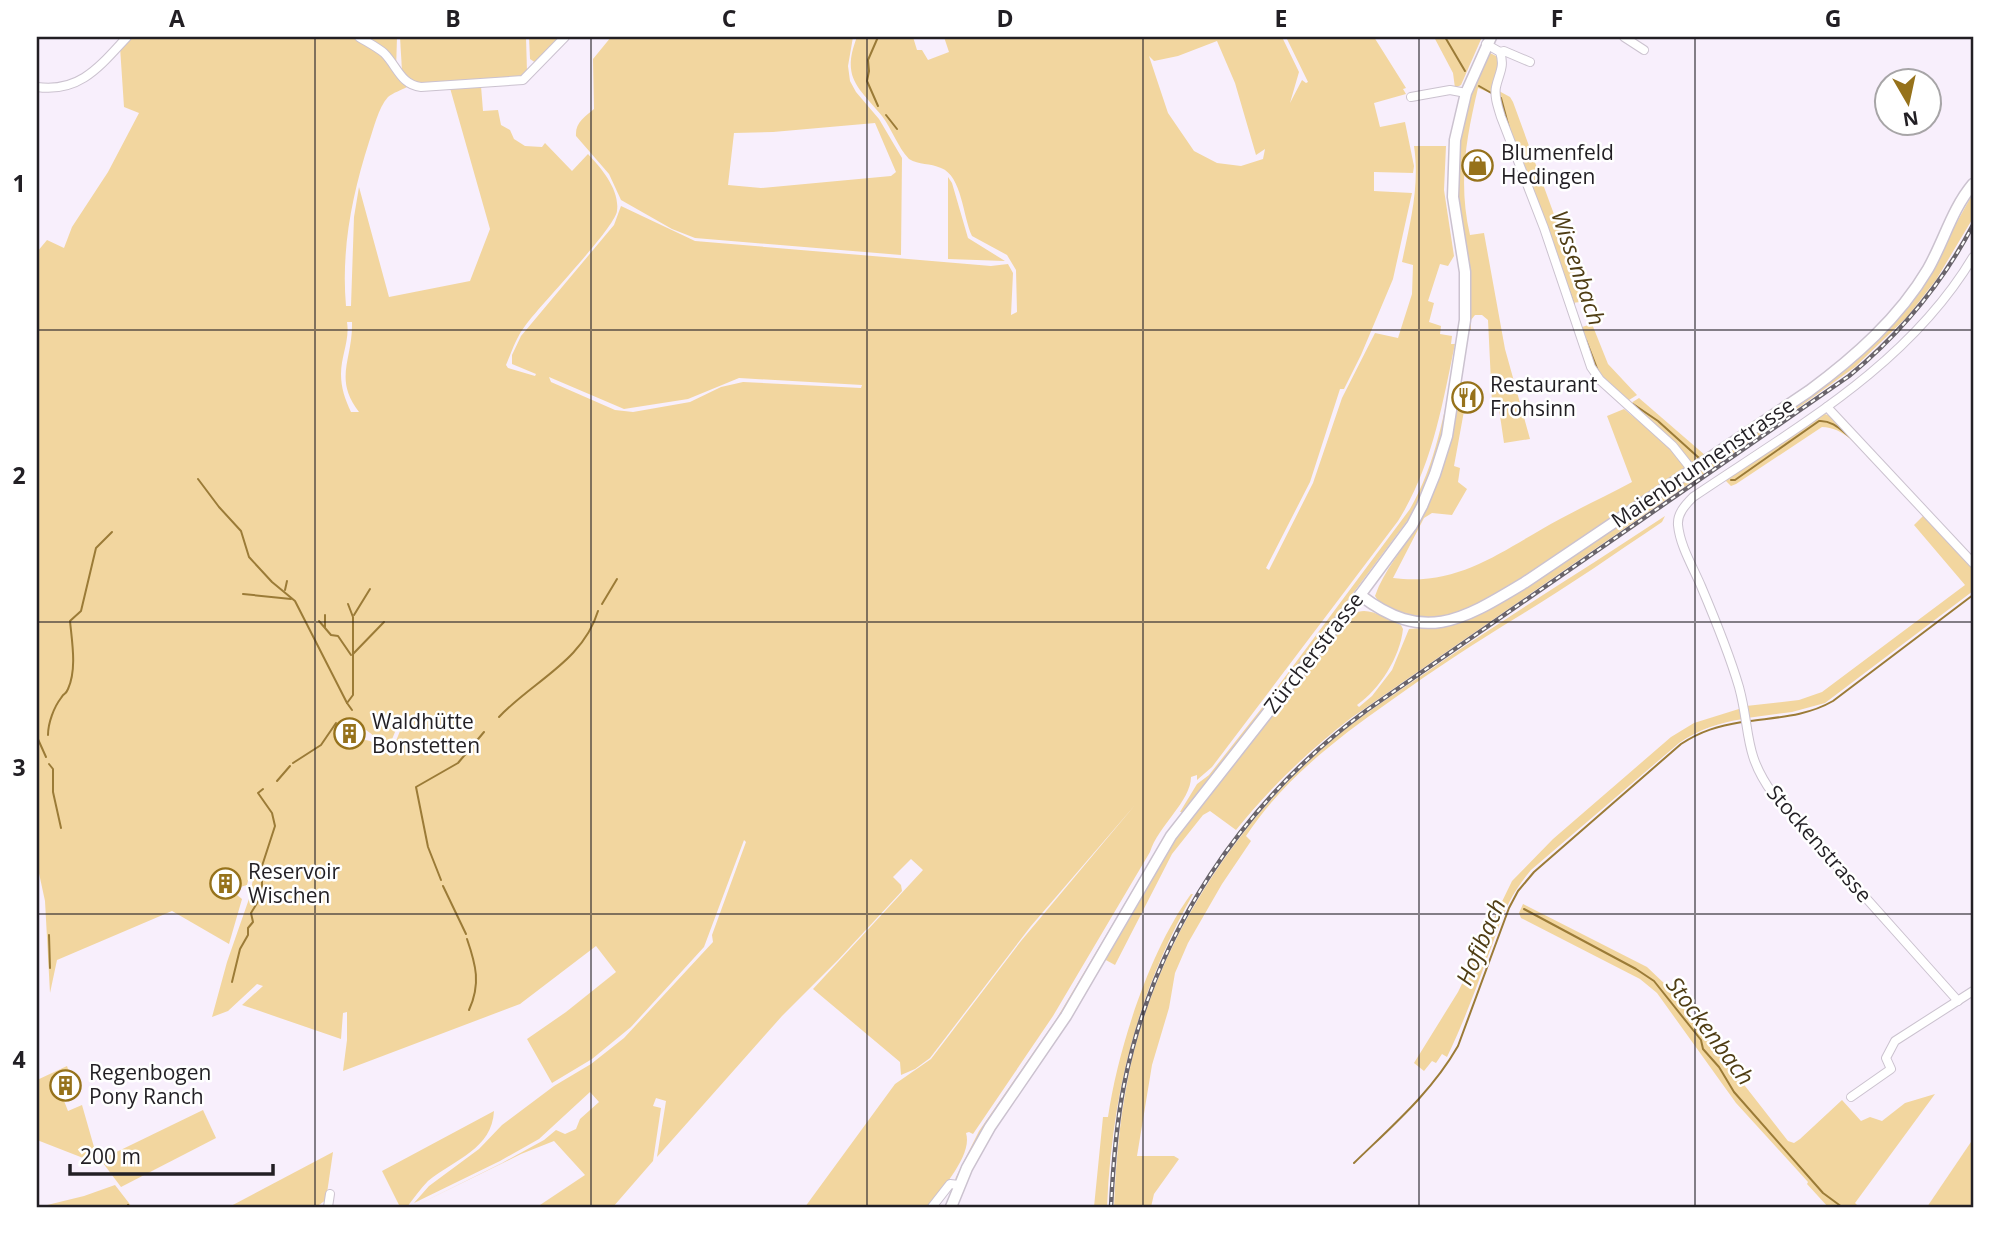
<svg xmlns="http://www.w3.org/2000/svg" width="2010" height="1244" viewBox="0 0 2010 1244" font-family="'Open Sans',sans-serif">
  <style>
    .green { fill: #f2d69f; fill-rule: evenodd }
    .lines { fill: none; stroke-linecap: round; stroke-linejoin: round }
    .stream { stroke: #9b7b37; stroke-width: 2 }
    .street-casing { stroke: #cbc2cf; stroke-width: 10 }
    .secondary-casing { stroke: #cbc2cf; stroke-width: 13 }
    .street { stroke: #fff; stroke-width: 8 }
    .secondary { stroke: #fff; stroke-width: 10 }
    .rail-casing { stroke: #69646b; stroke-width: 4.5 }
    .rail { stroke: #fff; stroke-width: 2; stroke-dasharray: 5; stroke-linecap: butt }
    .grid { fill: none; stroke: #221f24; stroke-width: 2; stroke-opacity: 0.55 }
    .labels { text-anchor: middle; stroke-width: 5; stroke-linejoin: round; paint-order: stroke }
    .poi-label { font-size: 21px; fill: #221f24; stroke: #fff; text-anchor: start }
    .street-label { font-size: 21px; fill: #221f24; stroke: #fff }
    .water-label { font-size: 23px; font-style: italic; fill: #4f3d14; stroke: #fff }
    .neatline { fill: none; stroke: #221f24; stroke-width: 2.5 }
    .grid-label { font-size: 23px; text-anchor: middle; font-weight: bold; fill: #221f24 }
  </style>
  <rect width="100%" height="100%" fill="#f8effc"/>
  <!-- green -->
  <g class="green">
    <path d="M129,37H397L396,71L407,87C401,90 393,93 388,97C378,108 374,128 369,142C352,195 341,250 346,306H351L354,217L359,187L389,297L470,281L490,229L450,88L481,86L483,111L498,110L501,125L510,130L514,139L525,146L542,147L545,143L572,171L588,154C602,169 620,190 617,211C615,228 540,305 525,326C516,338 512,351 506,365L508,368L535,376L536,374L512,364V355L521,336L614,225L621,206L695,241L991,266L1008,264L1013,273L1011,315L1017,312L1016,270L1007,255L972,236C963,217 962,176 941,168C930,163 919,165 909,159C897,146 892,129 882,116C858,87 841,78 857,37H913L917,50H922L928,60L949,52L944,37H1282L1299,72L1290,103L1302,80L1306,83L1308,82L1286,37H1374L1406,88L1403,89L1406,94L1374,103L1380,127L1405,122L1414,166L1413,173L1374,172V191L1412,193L1393,279L1361,355L1344,389H1340L1310,482L1266,568L1269,570L1313,483L1342,398L1375,333L1398,338L1412,294L1413,265L1402,262C1410,223 1420,186 1414,146H1446L1444,190L1454,256L1448,266L1440,264L1428,301L1434,303L1429,322L1441,326L1440,334L1452,336L1451,344H1455C1442,406 1432,467 1398,521L1212,767L1197,780V775L1191,777C1191,801 1158,826 1150,852L1053,1016L973,1134L969,1132L966,1133C973,1155 941,1189 929,1207H805L895,1084L931,1059L1021,941L1135,805L1031,926L930,1058L915,1069L901,1075L900,1062L813,989L923,870L911,859L893,877L901,885L902,891L838,960L782,1016L657,1157L666,1101L656,1098L653,1106L661,1108L653,1161L613,1207H537L585,1175L554,1141L521,1154L413,1207L502,1163L544,1140L556,1130L565,1134L576,1129L580,1119L599,1102L590,1092L539,1139L500,1161L414,1203L429,1186L479,1149L502,1125L554,1086L591,1064L624,1038L713,942L712,935L746,842L744,840L704,947L631,1027L592,1059L552,1083L527,1039L566,1012L616,972L596,946L520,1004L343,1071L347,1040V1012L343,1013L341,1039L242,1005L263,986L257,984L228,1011L212,1017L227,962L250,896L254,873L250,872L247,885L237,888V895L242,899L229,944L172,911L57,960L50,993L45,901L37,864V252L47,240L64,248L72,227L108,172L139,113L124,107L120,47ZM1217,41L1235,83L1256,155L1265,149L1263,159L1241,166L1217,163L1194,151L1168,113L1149,56L1154,61L1178,56ZM347,322H352C353,360 333,378 359,412H351C345,399 341,388 341,374C341,356 350,340 347,322ZM549,377L624,409L688,399L739,378L862,385L861,388L743,382L721,387L690,402L633,412L615,410L551,382ZM402,715L406,716L390,756C372,741 369,735 345,745L334,726C356,716 373,735 388,749Z"/>
    <polygon points="400,37 526,37 527,72 519,78 431,85 413,83 402,71"/>
    <polygon points="529,37 562,37 536,63 530,59"/>
    <path d="M611,37H853L848,66L850,81L856,92L879,119L902,158L901,255L695,238L672,229L621,200L609,174L576,136C575,122 585,117 594,109L593,59ZM875,123L896,172L891,176L761,188L728,185L734,133L773,132Z"/>
    <polygon points="1434,37 1482,37 1461,85 1455,88 1453,73"/>
    <path d="M1490,53L1498,57L1500,62L1493,94L1478,88C1466,139 1458,183 1470,235L1484,233L1505,349L1530,439L1504,443L1498,402L1492,403L1488,320L1482,315H1475L1471,320V330H1468C1474,285 1463,245 1457,201C1451,150 1468,101 1487,54Z"/>
    <polygon points="1499,91 1510,97 1513,102 1586,302 1582,304 1580,302 1572,303 1500,105"/>
    <polygon points="948,177 952,183 968,238 1005,261 948,259"/>
    <path d="M1973,193V218L1936,280L1907,317L1855,367L1794,411L1351,718C1308,751 1270,788 1236,830L1210,811L1203,815L1172,854L1115,965L1104,959L1176,834L1353,614C1369,605 1385,619 1401,625L1403,629C1400,657 1380,689 1357,705L1359,707L1372,696L1392,670L1409,629L1447,626L1464,620L1532,583L1820,390L1866,352L1901,315L1930,276L1955,222H1957Z"/>
    <path d="M1574,307H1575L1582,327L1592,324L1608,364L1637,395L1629,400H1624C1590,368 1587,350 1574,307Z"/>
    <path d="M1455,362C1446,416 1439,465 1413,513L1258,720L1183,812H1180L1197,784L1209,775L1261,709L1410,509C1436,464 1444,413 1455,362Z"/>
    <polygon points="1639,398 1706,456 1693,462 1688,460 1631,403"/>
    <path d="M1624,409L1670,447L1685,467L1683,472C1643,498 1603,525 1564,552C1526,577 1487,606 1442,618C1424,622 1384,613 1375,596C1384,570 1402,551 1416,527C1436,491 1449,452 1456,411H1464L1454,466L1460,468L1458,482L1467,489L1452,515L1432,513L1424,518L1393,578C1460,587 1504,549 1560,519C1584,506 1608,495 1632,482L1607,416Z"/>
    <path d="M1825,414L1832,417L1874,459L1871,461C1859,447 1843,427 1822,427L1736,484L1731,486L1724,479L1819,415Z"/>
    <polygon points="1925,514 1973,567 1973,591 1825,703 1792,712 1747,718 1746,706 1799,700 1822,692 1965,585 1914,525"/>
    <path d="M1665,516L1662,522C1616,553 1570,585 1524,613C1478,641 1433,670 1389,702C1336,739 1282,781 1246,836L1251,841L1222,884L1188,943L1175,973L1169,1008L1152,1065L1137,1156H1174L1179,1159L1154,1194L1151,1207H1114C1116,1156 1121,1105 1133,1055C1163,937 1232,829 1323,748C1353,721 1387,699 1421,676C1501,620 1584,570 1665,516Z"/>
    <path d="M1742,708L1743,719C1718,723 1700,729 1679,743L1531,870C1505,901 1502,920 1488,956C1475,991 1463,1024 1447,1057L1442,1054L1436,1063L1432,1061L1424,1071L1414,1063L1458,992L1512,881L1553,839L1671,737L1694,723Z"/>
    <polygon points="1161,842 1072,998 981,1132 959,1176 955,1179 979,1131 1057,1018"/>
    <path d="M1191,894H1193C1137,994 1112,1093 1107,1207H1094L1103,1117H1108C1118,1048 1150,950 1191,894Z"/>
    <polygon points="1523,904 1647,967 1667,986 1788,1141 1794,1143 1800,1139 1842,1100 1861,1121 1870,1117 1882,1121 1905,1103 1935,1094 1855,1203 1859,1207 1828,1207 1807,1184 1808,1182 1736,1103 1657,993 1640,979 1521,918 1519,913"/>
    <polygon points="67,1066 69,1072 55,1078 68,1111 82,1105 98,1161 96,1163 37,1140 37,1080"/>
    <polygon points="203,1110 216,1138 121,1187 103,1163 102,1159"/>
    <path d="M494,1111C492,1149 455,1159 428,1181C420,1189 414,1198 407,1207H400L382,1171Z"/>
    <polygon points="1973,1139 1973,1207 1927,1207"/>
    <polygon points="333,1152 326,1200 316,1207 229,1207"/>
    <polygon points="115,1185 132,1207 39,1207 84,1196"/>
  </g>
  <g class="lines">
    <!-- stream -->
    <g class="stream">
      <polyline points="878,37 868,60 869,71 867,81 878,106"/>
      <polyline points="1445,37 1465,71"/>
      <polyline points="1479,86 1493,94"/>
      <polyline points="1501,98 1509,128"/>
      <polyline points="886,115 897,129"/>
      <polyline points="1530,182 1574,305"/>
      <polyline points="1586,340 1598,371"/>
      <polyline points="1633,404 1658,421 1699,458"/>
      <polyline points="198,479 219,507 241,531 249,557 272,582 295,601 347,703"/>
      <path d="M1731,480H1735L1819,421C1832,420 1841,430 1850,437"/>
      <polyline points="285,590 287,581"/>
      <polyline points="243,594 291,599"/>
      <polyline points="348,604 353,617 353,695 347,703 352,710"/>
      <polyline points="602,604 617,579"/>
      <polyline points="354,615 370,589"/>
      <polyline points="319,621 331,635 338,636 351,655"/>
      <polyline points="325,627 325,615"/>
      <polyline points="353,654 384,622"/>
      <path d="M499,717C533,681 583,661 598,611"/>
      <path d="M1750,721C1779,717 1807,716 1833,701L1973,595"/>
      <path d="M48,735C48,723 54,707 61,698C65,691 65,696 68,689C77,669 72,642 70,621L81,611L96,548L112,532"/>
      <polyline points="37,737 46,757"/>
      <polyline points="293,763 321,745 336,723"/>
      <polyline points="49,764 53,769 53,792 61,828"/>
      <polyline points="277,781 290,766"/>
      <polyline points="441,880 428,847 416,787 458,763 484,732"/>
      <polyline points="443,886 466,934"/>
      <polyline points="1524,909 1636,969 1654,981 1701,1040 1703,1049 1719,1067 1734,1092 1823,1193 1842,1207"/>
      <polyline points="49,935 50,968"/>
      <path d="M467,939C476,965 481,984 469,1010"/>
      <polyline points="232,982 240,949 248,935 248,928 253,922 251,913 262,895 262,866 275,826 272,813 258,793 263,789"/>
      <path d="M1354,1163C1392,1126 1431,1093 1458,1046L1509,908L1518,891L1534,872L1681,744C1701,731 1718,726 1742,722"/>
      <polyline points="127,1207 128,1205"/>
    </g>
    <defs>
      <g id="street">
        <path d="M359,37C367,42 377,47 384,53C397,66 401,85 421,87L523,80L565,37"/>
        <polyline points="1624,37 1644,50"/>
        <path d="M1486,44L1500,52C1505,67 1499,73 1496,87C1494,97 1498,107 1501,117L1544,228L1591,367L1600,380L1673,446L1692,470"/>
        <polyline points="1500,52 1504,51 1530,62"/>
        <path d="M37,87C80,93 100,66 127,37"/>
        <polyline points="1411,97 1450,90 1466,93"/>
        <polyline points="1827,407 1973,563"/>
        <path d="M1958,1001L1773,794C1743,753 1751,731 1739,687C1729,653 1715,619 1701,586C1693,567 1680,546 1678,525C1677,514 1685,505 1693,497C1795,428 1908,366 1973,257"/>
        <polyline points="1851,1097 1891,1069 1886,1058 1895,1041 1973,991"/>
        <polyline points="328,1207 330,1194"/>
        <polyline points="932,1207 950,1184 959,1185"/>
      </g>
      <g id="secondary">
        <path d="M1360,595C1424,644 1461,621 1524,583L1809,391C1855,357 1899,318 1928,269C1944,241 1952,209 1973,184"/>
        <polyline points="951,1207 967,1168 990,1127 1066,1016 1171,836 1360,595 1412,525 1422,506 1435,474 1447,436 1465,320 1465,272 1453,197 1455,140 1466,93 1491,37"/>
      </g>
    </defs>
    <!-- street casing -->
    <use href="#street" class="street-casing"/>
    <!-- secondary casing -->
    <use href="#secondary" class="secondary-casing"/>
    <!-- street -->
    <use href="#street" class="street"/>
    <!-- secondary -->
    <use href="#secondary" class="secondary"/>
    <defs>
      <path id="rail" d="M1111,1207C1113,1166 1116,1126 1124,1085C1154,933 1243,801 1367,710L1849,376C1901,333 1942,284 1973,225"/>
    </defs>
    <!-- rail casing -->
    <use href="#rail" class="rail-casing"/>
    <!-- rail -->
    <use href="#rail" class="rail"/>
  </g>
  <!-- grid -->
  <path class="grid" d="M315,37V1207M591,37V1207M867,37V1207M1143,37V1207M1419,37V1207M1695,37V1207M37,330H1973M37,622H1973M37,914H1973"/>
  <!-- icons -->
  <defs>
    <symbol id="shop-ring" viewBox="-11 -11 22 22"><circle r="9.5" fill="#fff" stroke="#96721b" stroke-width="1.5"/><path d="M-5-2.5h2.3a2.7 3.5 0 0 1 5.4 0H5L5.5 6h-11ZM-1.5-2.5h3a1.5 2.3 0 0 0-3 0Z" fill="#96721b"/></symbol>
    <symbol id="restaurant-ring" viewBox="-11 -11 22 22"><circle r="9.5" fill="#fff" stroke="#96721b" stroke-width="1.5"/><path d="M-5-6h1v4h1v-4h1v4h1v-4h1v5L-1.5 .5V6h-2V.5L-5-1ZM5-6V6H3V1.5H1.5Q1.5-4 5-6Z" fill="#96721b"/></symbol>
    <symbol id="building-ring" viewBox="-11 -11 22 22"><circle r="9.5" fill="#fff" stroke="#96721b" stroke-width="1.5"/><path d="M-4-6H4V6H1V3H-1V6H-4ZM-2.5-4.3h1.7v1.8h-1.7ZM.8-4.3h1.7v1.8H.8ZM-2.5-1h1.7V.8h-1.7ZM.8-1h1.7V.8H.8Z" fill="#96721b"/></symbol>
  </defs>
  <g fill-rule="evenodd">
    <use href="#shop-ring" x="1460" y="148" width="35" height="35"/>
    <use href="#restaurant-ring" x="1450" y="380" width="35" height="35"/>
    <use href="#building-ring" x="332" y="716" width="35" height="35"/>
    <use href="#building-ring" x="208" y="866" width="35" height="35"/>
    <use href="#building-ring" x="48" y="1068" width="35" height="35"/>
  </g>
  <g class="labels">
    <!-- poi labels -->
    <g class="poi-label">
      <text x="1501" y="160">Blumenfeld<tspan x="1501" dy="24">Hedingen</tspan></text>
      <text x="1490" y="392">Restaurant<tspan x="1490" dy="24">Frohsinn</tspan></text>
      <text x="372" y="729">Waldhütte<tspan x="372" dy="24">Bonstetten</tspan></text>
      <text x="248" y="879">Reservoir<tspan x="248" dy="24">Wischen</tspan></text>
      <text x="89" y="1080">Regenbogen<tspan x="89" dy="24">Pony Ranch</tspan></text>
    </g>
    <!-- street labels -->
    <g class="street-label">
      <text transform="translate(1703 463) rotate(-34)" y="7">Maienbrunnenstrasse</text>
      <text transform="translate(1314 653) rotate(-52)" y="7">Zürcherstrasse</text>
      <text transform="translate(1819 844) rotate(49)" y="7">Stockenstrasse</text>
    </g>
    <!-- water labels -->
    <g class="water-label">
      <text transform="translate(1578 268) rotate(71)" y="8">Wissenbach</text>
      <text transform="translate(1481 942) rotate(-67)" y="8">Hofibach</text>
      <text transform="translate(1710 1031) rotate(53)" y="8">Stockenbach</text>
    </g>
  </g>
  <!-- border -->
  <rect width="2010" height="1244" fill="none" stroke="#ffffff" stroke-width="77"/>
  <!-- north arrow -->
  <g transform="translate(1908 102) rotate(171)"><circle r="33" fill="#ffffff" stroke="#a7a5a7" stroke-width="2"/>
  <path d="M0-5L12 26L0 18L-12 26Z" fill="#96721b"/>
  <text y="-10" font-size="19" font-weight="bold" text-anchor="middle" fill="#221f24">N</text>
  </g>
  <!-- scale -->
  <path d="M70 1164v10h203v-10" fill="none" stroke="#221f24" stroke-width="3.5"/>
  <text x="80" y="1164" font-size="21" fill="#221f24" stroke="#ffffff" stroke-width="5" paint-order="stroke">200 m</text>
  <rect x="38" y="38" width="1934" height="1168" class="neatline"/>
  <g class="grid-label">
    <text x="177" y="27">A</text>
    <text x="453" y="27">B</text>
    <text x="729" y="27">C</text>
    <text x="1005" y="27">D</text>
    <text x="1281" y="27">E</text>
    <text x="1557" y="27">F</text>
    <text x="1833" y="27">G</text>
    <text x="19" y="192">1</text>
    <text x="19" y="484">2</text>
    <text x="19" y="776">3</text>
    <text x="19" y="1068">4</text>
  </g>
</svg>
